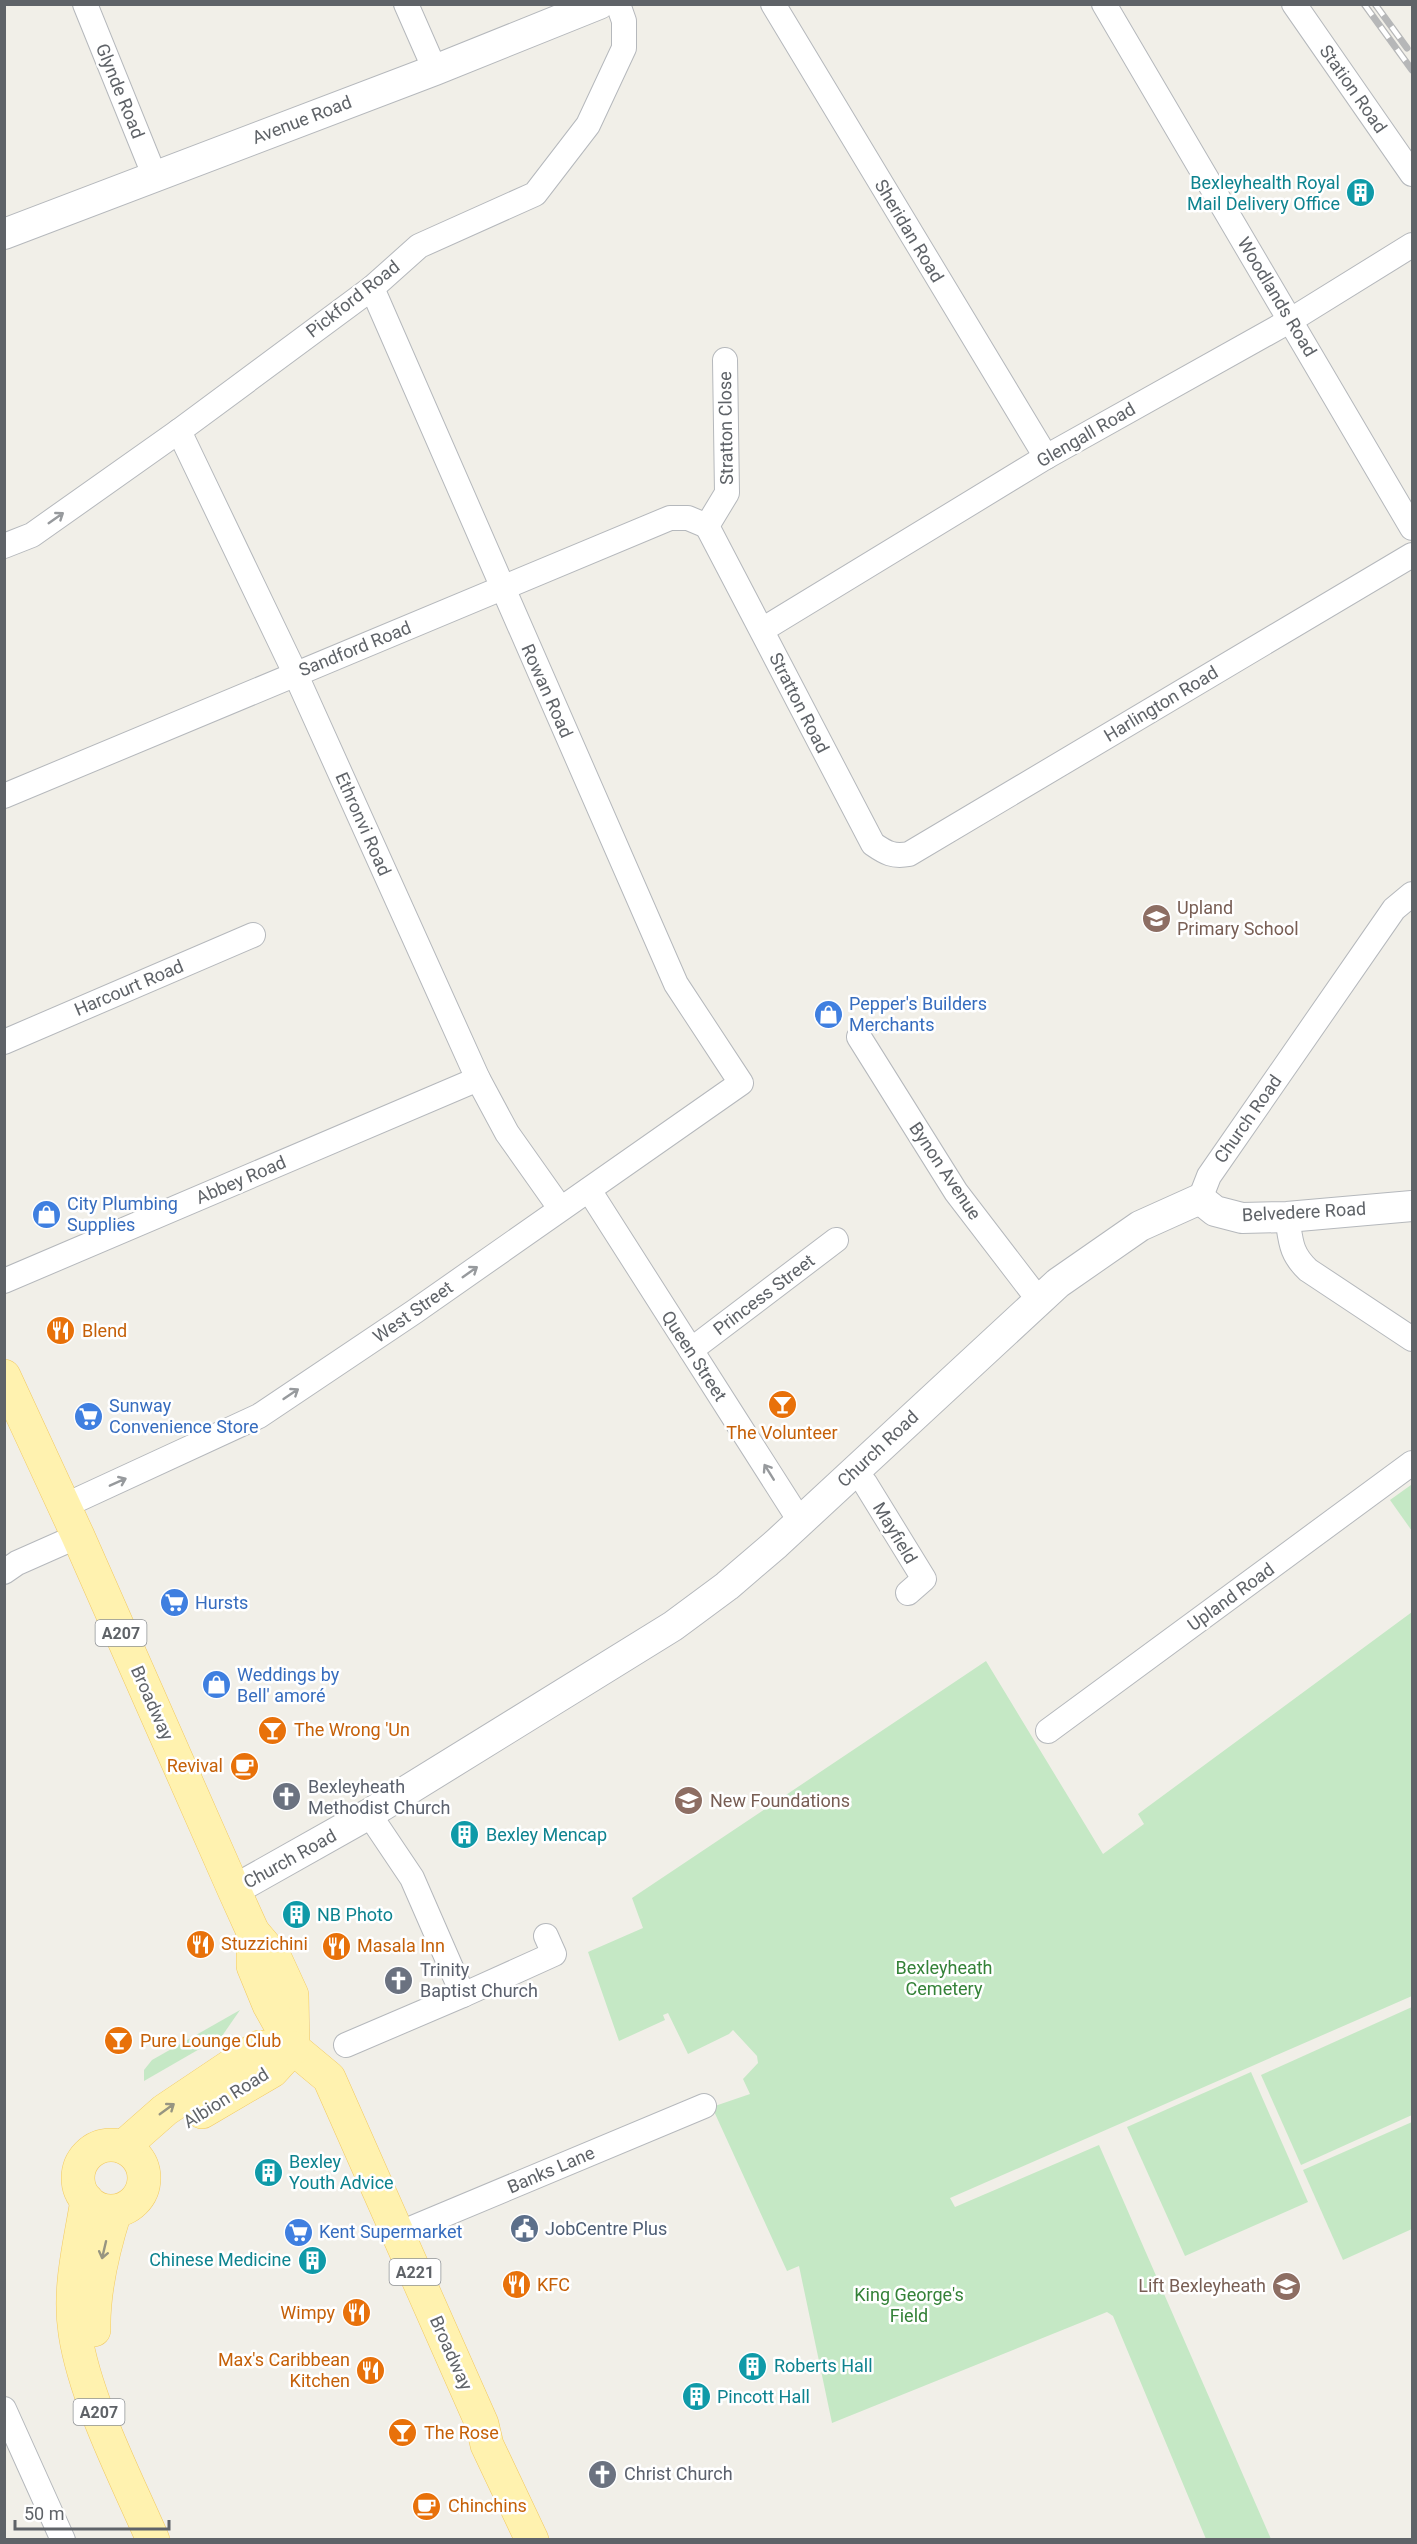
<svg xmlns="http://www.w3.org/2000/svg" width="1417" height="2544" viewBox="0 0 1417 2544" font-family="Roboto,sans-serif">
  <style>
    .green { fill: #c5e8c5 }
    .lines { fill: none; stroke-linecap: round; stroke-linejoin: round }
    .minor-casing { stroke: #b5b8bc; stroke-width: 26 }
    .tertiary-casing { stroke: #b5b8bc; stroke-width: 32 }
    .primary-casing { stroke: #f2c960; stroke-width: 34 }
    .minor { stroke: #fff; stroke-width: 24 }
    .tertiary { stroke: #fff; stroke-width: 30 }
    .primary { stroke: #fff2af; stroke-width: 33 }
    .rail-casing { stroke: #b6b7b8; stroke-width: 7 }
    .rail { stroke: #fff; stroke-width: 4.5; stroke-dasharray: 14; stroke-linecap: butt }
    .oneway { stroke: #979a9d }
    .oneway2 { stroke: #979581 }
    .labels { text-anchor: middle; stroke-width: 5; stroke-linejoin: round; paint-order: stroke }
    .shield { fill: #fff; stroke: #8f9295; stroke-width: 1.5 }
    .shield-label { font-size: 16px; font-weight: bold; fill: #5f6368 }
    .street-label { font-size: 18px; fill: #5f6368; stroke: #fff }
    .culture-label { font-size: 18px; fill: #0d838f; stroke: #fff; text-anchor: start }
    .education-label { font-size: 18px; fill: #785e54; stroke: #fff; text-anchor: start }
    .shop-label { font-size: 18px; fill: #366cbe; stroke: #fff; text-anchor: start }
    .food-label { font-size: 18px; fill: #c56008; stroke: #fff; text-anchor: start }
    .worship-label { font-size: 18px; fill: #5b616d; stroke: #fff; text-anchor: start }
    .park-label { font-size: 18px; fill: #348238; stroke: #fff }
    .service-label { font-size: 18px; fill: #4e5e75; stroke: #fff; text-anchor: start }
  </style>
  <rect width="100%" height="100%" fill="#f1efe8"/>
  <!-- green -->
  <g class="green">
    <polygon points="1411,1485 1412,1487 1412,1531 1390,1500"/>
    <polygon points="1412,1612 1412,1996 950,2198 955,2207 1099,2145 1271,2539 1206,2539 1113,2316 1107,2312 832,2423 799,2266 787,2271 712,2107 750,2094 743,2079 758,2063 757,2056 733,2030 729,2034 688,2054 668,2013 663,2015 665,2020 619,2041 588,1952 643,1928 632,1898 986,1661 1103,1854 1144,1824 1138,1814"/>
    <polygon points="1412,2007 1412,2115 1301,2165 1261,2075"/>
    <polygon points="240,2010 222,2036 144,2081 144,2070 152,2060"/>
    <polygon points="1251,2072 1308,2202 1185,2256 1127,2127"/>
    <polygon points="1412,2122 1412,2229 1343,2260 1303,2170"/>
  </g>
  <g class="lines">
    <defs>
      <g id="minor">
        <polyline points="85,4 155,177"/>
        <polyline points="406,4 435,70"/>
        <polyline points="773,4 1046,457"/>
        <polyline points="1104,4 1412,528"/>
        <polyline points="1294,4 1412,174"/>
        <polyline points="179,431 295,673 478,1079 507,1133 560,1208"/>
        <path d="M707,526L873,844C886,853 893,857 909,854L1412,555"/>
        <polyline points="707,526 727,493 725,360"/>
        <polyline points="4,546 32,535 179,431 372,288 419,246 535,194 588,125 624,48 624,21 618,4"/>
        <polyline points="762,630 1046,457 1291,320 1412,245"/>
        <polyline points="4,796 670,518 688,518 707,526"/>
        <polyline points="859,1037 956,1192 1038,1299"/>
        <polyline points="4,1042 253,935"/>
        <polyline points="589,1190 800,1521"/>
        <polyline points="1200,1199 1209,1176 1394,909 1412,894"/>
        <path d="M1287,1217C1291,1241 1290,1253 1308,1270L1412,1339"/>
        <polyline points="4,1281 478,1079"/>
        <polyline points="691,1350 836,1240"/>
        <polyline points="854,1471 865,1483 924,1579 908,1593"/>
        <polyline points="64,1506 259,1416 414,1312 741,1083 676,984 372,288"/>
        <polyline points="4,1572 17,1563 78,1536"/>
        <polyline points="1048,1731 1412,1463"/>
        <polyline points="463,1995 554,1954 546,1936"/>
        <polyline points="346,2045 463,1995 412,1878 369,1814"/>
        <polyline points="398,2234 704,2106"/>
        <polyline points="4,2409 63,2540"/>
      </g>
      <g id="tertiary">
        <polyline points="4,234 435,70 599,4"/>
        <polyline points="234,1890 369,1814 673,1626 727,1586 776,1544 1058,1283 1140,1226 1200,1199 1215,1211 1242,1218 1287,1217 1412,1206"/>
      </g>
      <g id="primary">
        <polyline points="4,1376 78,1536 234,1890 253,1932 275,1958 292,1995 293,2048 329,2078 482,2424 487,2445 532,2540"/>
        <polyline points="253,1932 253,1966 269,2005 292,2046"/>
        <polyline points="202,2112 272,2071 293,2048"/>
        <circle cx="111" cy="2178" r="33"/>
        <polyline points="123,2147 165,2110 259,2047 293,2048"/>
        <path d="M87,2200C80,2244 68,2288 75,2333C85,2399 126,2478 153,2540"/>
        <path d="M94,2330C93,2290 103,2250 115,2212"/>
      </g>
    </defs>
    <!-- minor casing -->
    <use href="#minor" class="minor-casing"/>
    <!-- tertiary casing -->
    <use href="#tertiary" class="tertiary-casing"/>
    <!-- primary casing -->
    <use href="#primary" class="primary-casing"/>
    <!-- minor -->
    <use href="#minor" class="minor"/>
    <!-- tertiary -->
    <use href="#tertiary" class="tertiary"/>
    <!-- primary -->
    <use href="#primary" class="primary"/>
    <defs>
      <g id="rail">
        <polyline points="1364,4 1412,70"/>
        <polyline points="1375,4 1407,48"/>
      </g>
    </defs>
    <!-- rail casing -->
    <use href="#rail" class="rail-casing"/>
    <!-- rail -->
    <use href="#rail" class="rail"/>
  </g>
  <!-- one-way arrows -->
  <defs><path id="oneway-shaft" d="M-6 0H5M1.5-3L5.5 0L1.5 3" fill="none" stroke-width="1.6" stroke-linecap="round" stroke-linejoin="round" transform="scale(1.5)"/></defs>
  <g class="oneway">
    <use href="#oneway-shaft" transform="translate(56 518) rotate(-35)"/>
    <use href="#oneway-shaft" transform="translate(470 1272) rotate(-35)"/>
    <use href="#oneway-shaft" transform="translate(291 1394) rotate(-34)"/>
    <use href="#oneway-shaft" transform="translate(769 1472) rotate(-122)"/>
    <use href="#oneway-shaft" transform="translate(118 1482) rotate(-24)"/>
  </g>
  <g class="oneway2">
    <use href="#oneway-shaft" transform="translate(167 2109) rotate(-36)"/>
    <use href="#oneway-shaft" transform="translate(104 2250) rotate(103)"/>
  </g>
  <!-- icons -->
  <defs>
    <symbol id="building-disc" viewBox="-11 -11 22 22"><circle r="9.5" fill="#0f9aa8" stroke="#fff"/><path d="M-4-6H4V6H1V3H-1V6H-4ZM-2.5-4.3h1.7v1.8h-1.7ZM.8-4.3h1.7v1.8H.8ZM-2.5-1h1.7V.8h-1.7ZM.8-1h1.7V.8H.8Z" fill="#fff"/></symbol>
    <symbol id="school-disc" viewBox="-11 -11 22 22"><circle r="9.5" fill="#8d6e63" stroke="#fff"/><path d="M0-5L7-2L0 1L-7-2ZM-4 1L0 2.5L4 1V4Q0 6-4 4Z" fill="#fff"/></symbol>
    <symbol id="shop-disc" viewBox="-11 -11 22 22"><circle r="9.5" fill="#3f7fe0" stroke="#fff"/><path d="M-5-2.5h2.3a2.7 3.5 0 0 1 5.4 0H5L5.5 6h-11ZM-1.5-2.5h3a1.5 2.3 0 0 0-3 0Z" fill="#fff"/></symbol>
    <symbol id="restaurant-disc" viewBox="-11 -11 22 22"><circle r="9.5" fill="#e8710a" stroke="#fff"/><path d="M-5-6h1v4h1v-4h1v4h1v-4h1v5L-1.5 .5V6h-2V.5L-5-1ZM5-6V6H3V1.5H1.5Q1.5-4 5-6Z" fill="#fff"/></symbol>
    <symbol id="bar-disc" viewBox="-11 -11 22 22"><circle r="9.5" fill="#e8710a" stroke="#fff"/><path d="M-6-5H6L.8 .8V4.5H3.5V6h-7V4.5H-.8V.8Z" fill="#fff"/></symbol>
    <symbol id="supermarket-disc" viewBox="-11 -11 22 22"><circle r="9.5" fill="#3f7fe0" stroke="#fff"/><path d="M-6-5.5h2.5l.6 2H6L4.5 2H-2.5L-4.4-4H-6ZM-1.5 3.2a1.3 1.3 0 1 0 .1 0ZM3 3.2a1.3 1.3 0 1 0 .1 0Z" fill="#fff"/></symbol>
    <symbol id="cafe-disc" viewBox="-11 -11 22 22"><circle r="9.5" fill="#e8710a" stroke="#fff"/><path d="M-5.5-4.5H6V0H3Q3 3.5 0 3.5H-2.5Q-5.5 3.5-5.5 0ZM3-3.2v2h1.7v-2ZM-6 4.5H4V6H-6Z" fill="#fff"/></symbol>
    <symbol id="church-disc" viewBox="-11 -11 22 22"><circle r="9.5" fill="#6b7280" stroke="#fff"/><path d="M-1.2-6h2.4v3.5h3.3v2.4h-3.3V6h-2.4V-.1h-3.3v-2.4h3.3Z" fill="#fff"/></symbol>
    <symbol id="civic-disc" viewBox="-11 -11 22 22"><circle r="9.5" fill="#5c6f8a" stroke="#fff"/><path d="M-.6-6.5H3V-4.5H.6V-3L4-1V1h2V6H-6V1h2V-1L-.6-3ZM-1.2 2.5V6h2.4V2.5Z" fill="#fff"/></symbol>
  </defs>
  <g fill-rule="evenodd">
    <use href="#building-disc" x="1344" y="176" width="33" height="33"/>
    <use href="#school-disc" x="1140" y="902" width="33" height="33"/>
    <use href="#shop-disc" x="812" y="998" width="33" height="33"/>
    <use href="#shop-disc" x="30" y="1198" width="33" height="33"/>
    <use href="#restaurant-disc" x="44" y="1314" width="33" height="33"/>
    <use href="#bar-disc" x="766" y="1388" width="33" height="33"/>
    <use href="#supermarket-disc" x="72" y="1400" width="33" height="33"/>
    <use href="#supermarket-disc" x="158" y="1586" width="33" height="33"/>
    <use href="#shop-disc" x="200" y="1668" width="33" height="33"/>
    <use href="#bar-disc" x="256" y="1714" width="33" height="33"/>
    <use href="#cafe-disc" x="228" y="1750" width="33" height="33"/>
    <use href="#church-disc" x="270" y="1780" width="33" height="33"/>
    <use href="#school-disc" x="672" y="1784" width="33" height="33"/>
    <use href="#building-disc" x="448" y="1818" width="33" height="33"/>
    <use href="#building-disc" x="280" y="1898" width="33" height="33"/>
    <use href="#restaurant-disc" x="184" y="1928" width="33" height="33"/>
    <use href="#restaurant-disc" x="320" y="1930" width="33" height="33"/>
    <use href="#church-disc" x="382" y="1964" width="33" height="33"/>
    <use href="#bar-disc" x="102" y="2024" width="33" height="33"/>
    <use href="#building-disc" x="252" y="2156" width="33" height="33"/>
    <use href="#civic-disc" x="508" y="2212" width="33" height="33"/>
    <use href="#supermarket-disc" x="282" y="2216" width="33" height="33"/>
    <use href="#building-disc" x="296" y="2244" width="33" height="33"/>
    <use href="#restaurant-disc" x="500" y="2268" width="33" height="33"/>
    <use href="#school-disc" x="1270" y="2270" width="33" height="33"/>
    <use href="#restaurant-disc" x="340" y="2296" width="33" height="33"/>
    <use href="#building-disc" x="736" y="2350" width="33" height="33"/>
    <use href="#restaurant-disc" x="354" y="2354" width="33" height="33"/>
    <use href="#building-disc" x="680" y="2380" width="33" height="33"/>
    <use href="#bar-disc" x="386" y="2416" width="33" height="33"/>
    <use href="#church-disc" x="586" y="2458" width="33" height="33"/>
    <use href="#cafe-disc" x="410" y="2490" width="33" height="33"/>
  </g>
  <g class="labels">
    <!-- shield labels -->
    <g class="shield">
      <rect x="95.5" y="1620" width="51" height="26" rx="4.5"/>
      <rect x="389.5" y="2259" width="51" height="26" rx="4.5"/>
      <rect x="73.5" y="2399" width="51" height="26" rx="4.5"/>
    </g>
    <g class="shield-label">
      <text x="121" y="1639">A207</text>
      <text x="415" y="2278">A221</text>
      <text x="99" y="2418">A207</text>
    </g>
    <!-- street labels -->
    <g class="street-label">
      <text transform="translate(1353 89) rotate(55)" y="6">Station Road</text>
      <text transform="translate(120 91) rotate(68)" y="6">Glynde Road</text>
      <text transform="translate(302 120) rotate(-21)" y="6">Avenue Road</text>
      <text transform="translate(909 231) rotate(59)" y="6">Sheridan Road</text>
      <text transform="translate(1277 297) rotate(59)" y="6">Woodlands Road</text>
      <text transform="translate(353 299) rotate(-38)" y="6">Pickford Road</text>
      <text transform="translate(726 428) rotate(-91)" y="6">Stratton Close</text>
      <text transform="translate(1086 435) rotate(-30)" y="6">Glengall Road</text>
      <text transform="translate(355 649) rotate(-22)" y="6">Sandford Road</text>
      <text transform="translate(547 691) rotate(66)" y="6">Rowan Road</text>
      <text transform="translate(799 703) rotate(63)" y="6">Stratton Road</text>
      <text transform="translate(1161 704) rotate(-31)" y="6">Harlington Road</text>
      <text transform="translate(363 824) rotate(66)" y="6">Ethronvi Road</text>
      <text transform="translate(129 988) rotate(-23)" y="6">Harcourt Road</text>
      <text transform="translate(1248 1119) rotate(-55)" y="6">Church Road</text>
      <text transform="translate(945 1171) rotate(56)" y="6">Bynon Avenue</text>
      <text transform="translate(241 1180) rotate(-23)" y="6">Abbey Road</text>
      <text transform="translate(1304 1212) rotate(-3)" y="6">Belvedere Road</text>
      <text transform="translate(764 1295) rotate(-37)" y="6">Princess Street</text>
      <text transform="translate(413 1312) rotate(-35)" y="6">West Street</text>
      <text transform="translate(694 1356) rotate(57)" y="6">Queen Street</text>
      <text transform="translate(878 1449) rotate(-43)" y="6">Church Road</text>
      <text transform="translate(895 1533) rotate(59)" y="6">Mayfield</text>
      <text transform="translate(1231 1597) rotate(-36)" y="6">Upland Road</text>
      <text transform="translate(152 1703) rotate(66)" y="6">Broadway</text>
      <text transform="translate(290 1859) rotate(-29)" y="6">Church Road</text>
      <text transform="translate(226 2098) rotate(-32)" y="6">Albion Road</text>
      <text transform="translate(551 2170) rotate(-23)" y="6">Banks Lane</text>
      <text transform="translate(451 2353) rotate(66)" y="6">Broadway</text>
    </g>
    <!-- culture labels -->
    <g class="culture-label">
      <text x="1340" y="189" text-anchor="end">Bexleyhealth Royal<tspan x="1340" dy="21">Mail Delivery Office</tspan></text>
      <text x="486" y="1841">Bexley Mencap</text>
      <text x="317" y="1921">NB Photo</text>
      <text x="289" y="2168">Bexley<tspan x="289" dy="21">Youth Advice</tspan></text>
      <text x="291" y="2266" text-anchor="end">Chinese Medicine</text>
      <text x="774" y="2372">Roberts Hall</text>
      <text x="717" y="2403">Pincott Hall</text>
    </g>
    <!-- education labels -->
    <g class="education-label">
      <text x="1177" y="914">Upland<tspan x="1177" dy="21">Primary School</tspan></text>
      <text x="710" y="1807">New Foundations</text>
      <text x="1266" y="2292" text-anchor="end">Lift Bexleyheath</text>
    </g>
    <!-- shop labels -->
    <g class="shop-label">
      <text x="849" y="1010">Pepper's Builders<tspan x="849" dy="21">Merchants</tspan></text>
      <text x="67" y="1210">City Plumbing<tspan x="67" dy="21">Supplies</tspan></text>
      <text x="109" y="1412">Sunway<tspan x="109" dy="21">Convenience Store</tspan></text>
      <text x="195" y="1609">Hursts</text>
      <text x="237" y="1681">Weddings by<tspan x="237" dy="21">Bell' amoré</tspan></text>
      <text x="319" y="2238">Kent Supermarket</text>
    </g>
    <!-- food labels -->
    <g class="food-label">
      <text x="82" y="1337">Blend</text>
      <text x="782" y="1439" text-anchor="middle">The Volunteer</text>
      <text x="294" y="1736">The Wrong 'Un</text>
      <text x="223" y="1772" text-anchor="end">Revival</text>
      <text x="221" y="1950">Stuzzichini</text>
      <text x="357" y="1952">Masala Inn</text>
      <text x="140" y="2047">Pure Lounge Club</text>
      <text x="537" y="2291">KFC</text>
      <text x="335" y="2319" text-anchor="end">Wimpy</text>
      <text x="350" y="2366" text-anchor="end">Max's Caribbean<tspan x="350" dy="21">Kitchen</tspan></text>
      <text x="424" y="2439">The Rose</text>
      <text x="448" y="2512">Chinchins</text>
    </g>
    <!-- worship labels -->
    <g class="worship-label">
      <text x="308" y="1793">Bexleyheath<tspan x="308" dy="21">Methodist Church</tspan></text>
      <text x="420" y="1976">Trinity<tspan x="420" dy="21">Baptist Church</tspan></text>
      <text x="624" y="2480">Christ Church</text>
    </g>
    <!-- park labels -->
    <g class="park-label">
      <text x="944" y="1974">Bexleyheath<tspan x="944" dy="21">Cemetery</tspan></text>
      <text x="909" y="2301">King George's<tspan x="909" dy="21">Field</tspan></text>
    </g>
    <!-- service labels -->
    <g class="service-label">
      <text x="545" y="2235">JobCentre Plus</text>
    </g>
  </g>
  <!-- border -->
  <rect width="1417" height="2544" fill="none" stroke="#5f6368" stroke-width="12"/>
  <!-- scale -->
  <path d="M15 2520v9h154v-9" fill="none" stroke="#5f6368" stroke-width="3"/>
  <text x="24" y="2520" font-size="18" fill="#5f6368" stroke="#ffffff" stroke-width="4.5" paint-order="stroke">50 m</text>
</svg>
